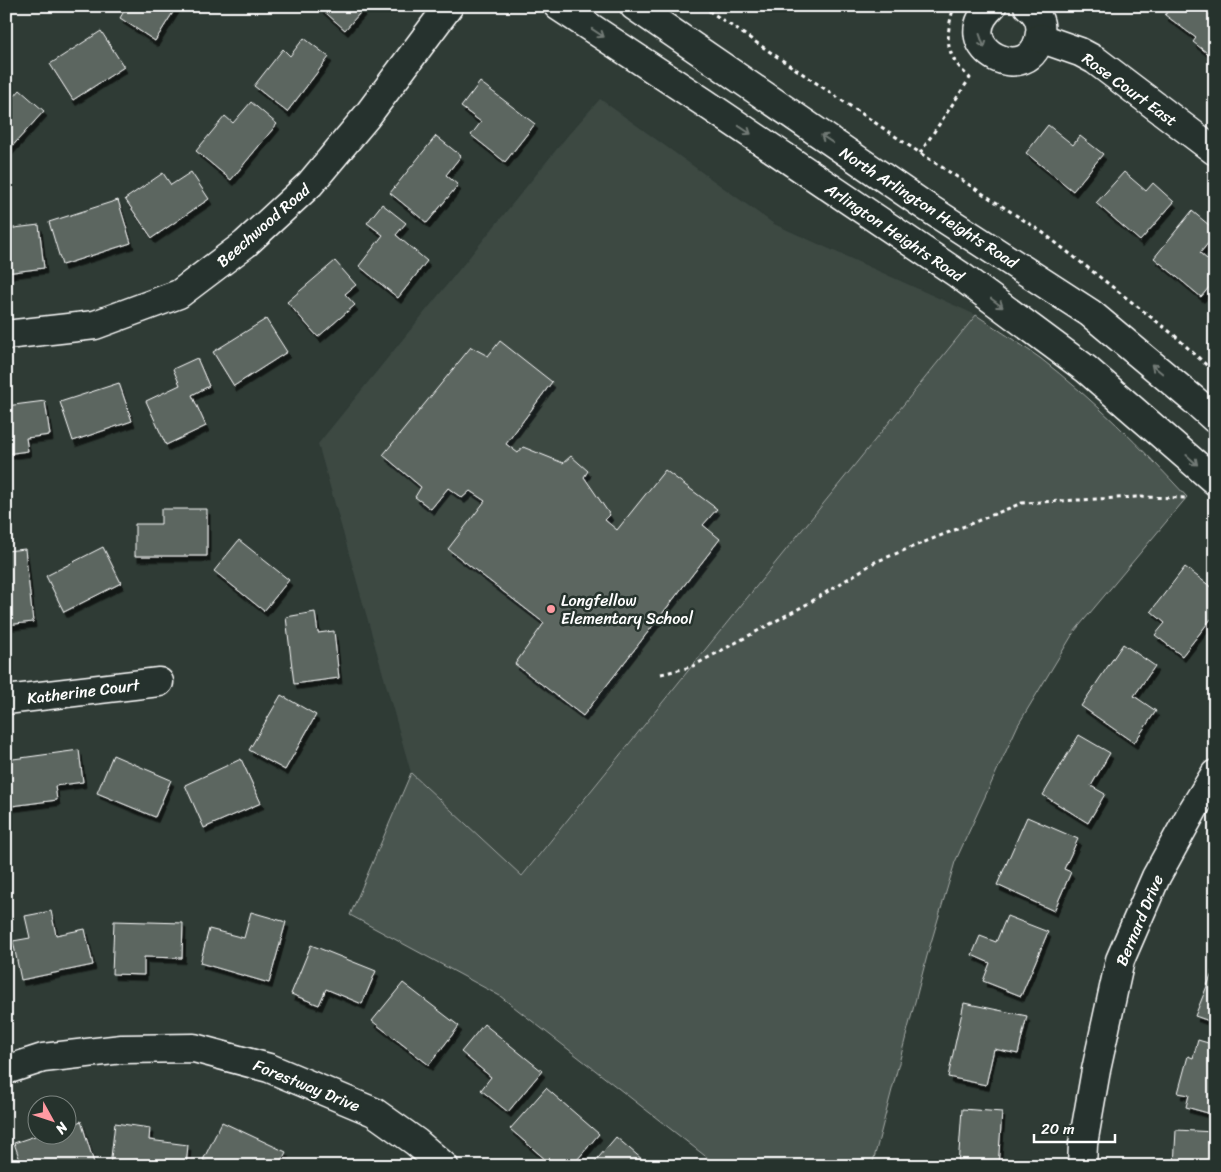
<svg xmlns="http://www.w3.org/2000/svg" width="1221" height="1172" viewBox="0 0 1221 1172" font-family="Sriracha,sans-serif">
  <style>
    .built { fill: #3c4842 }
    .green { fill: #4a544f; stroke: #a4aaa7 }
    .building { fill: #5b6661; stroke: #fff; filter: url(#shadow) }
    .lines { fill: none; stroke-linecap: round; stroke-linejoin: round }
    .street-casing { stroke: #fff; stroke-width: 31 }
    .secondary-casing { stroke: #fff; stroke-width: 31 }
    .path { stroke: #fff; stroke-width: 3; stroke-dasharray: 4 4; stroke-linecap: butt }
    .street { stroke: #26332d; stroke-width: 28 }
    .secondary { stroke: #26332d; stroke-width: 28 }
    .oneway { stroke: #727a76 }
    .poi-dot { fill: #ff9aa2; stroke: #26332d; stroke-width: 2 }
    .labels { text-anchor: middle; stroke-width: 5; stroke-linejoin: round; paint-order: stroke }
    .street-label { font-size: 16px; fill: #fff; stroke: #26332d }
    .poi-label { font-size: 16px; fill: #fff; stroke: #26332d; text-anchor: start }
  </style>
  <defs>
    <filter id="shadow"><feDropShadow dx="3" dy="5.5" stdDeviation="0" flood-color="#0009"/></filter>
  </defs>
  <rect width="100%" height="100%" fill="#2f3b35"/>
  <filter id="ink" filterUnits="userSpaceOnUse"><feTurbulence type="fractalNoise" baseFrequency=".02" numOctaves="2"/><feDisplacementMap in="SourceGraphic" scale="10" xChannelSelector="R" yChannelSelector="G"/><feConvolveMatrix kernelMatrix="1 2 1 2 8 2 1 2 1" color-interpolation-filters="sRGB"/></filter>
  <g filter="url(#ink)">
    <!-- built -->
    <polygon class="built" points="600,99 774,224 976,315 521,876 411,773 318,444 569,134"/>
    <!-- green -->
    <path class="green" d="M976,315C997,329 1019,343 1040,358C1093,399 1142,448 1187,497L1074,632L1018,725L955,862L927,956L872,1166H718L500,996L350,915L411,773L522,876Z"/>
    <!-- building -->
    <g class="building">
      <polygon points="127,6 177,6 155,41 120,18"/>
      <polygon points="318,6 366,6 345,30"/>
      <polygon points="1172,6 1215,6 1215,51 1211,56 1193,42 1196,38 1165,15"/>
      <polygon points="101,31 124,67 73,100 50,64"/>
      <polygon points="304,38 329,57 287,112 254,86 283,49 290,56"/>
      <polygon points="480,82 535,124 505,162 471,135 481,122 461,107"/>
      <polygon points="20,90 44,111 7,152 6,106"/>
      <polygon points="251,102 277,124 231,180 196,151 225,116 233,123"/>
      <polygon points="1048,125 1073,145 1080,136 1103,154 1073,191 1026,153"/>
      <polygon points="436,136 461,156 446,175 458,185 427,223 390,193"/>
      <polygon points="191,172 209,199 152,238 125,199 163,173 171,185"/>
      <polygon points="1124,172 1146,191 1153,183 1174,202 1140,241 1096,203"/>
      <polygon points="118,200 131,243 62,265 49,222"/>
      <polygon points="382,204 406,223 396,235 427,261 398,298 359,266 383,235 367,223"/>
      <polygon points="1192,211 1215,230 1215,235 1200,253 1215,266 1215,280 1201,297 1154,258"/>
      <polygon points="39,225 44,268 6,273 6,229"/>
      <polygon points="335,261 356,285 345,294 355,305 318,337 287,302"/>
      <polygon points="266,319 287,352 234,386 213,352"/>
      <polygon points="500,341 552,382 506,444 518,453 523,447 563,463 571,456 588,471 584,477 610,515 605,520 617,530 665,470 717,509 703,525 720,539 583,716 515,664 544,623 448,549 485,501 470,491 462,498 448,488 431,509 415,497 421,487 383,455 471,347 488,356"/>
      <polygon points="197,358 209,386 192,395 206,426 166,445 146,401 180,385 173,369"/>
      <polygon points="119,383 132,421 73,441 60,402"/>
      <polygon points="45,401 50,435 26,438 28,451 6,454 6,406"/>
      <polygon points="161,509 207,509 207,556 135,556 135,524 161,524"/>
      <polygon points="239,540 289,580 264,611 214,571"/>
      <polygon points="103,547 121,583 64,612 46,576"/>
      <polygon points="25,549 33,622 6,625 6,551"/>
      <polygon points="1185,567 1215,590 1215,622 1211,619 1182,656 1155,635 1165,623 1151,611"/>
      <polygon points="315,612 318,633 334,631 339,678 294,684 286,617"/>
      <polygon points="1123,644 1155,666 1134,696 1156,711 1134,743 1081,706"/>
      <polygon points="281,695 316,715 285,770 249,750"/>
      <polygon points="1079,735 1110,753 1091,786 1105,794 1088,823 1043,795"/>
      <polygon points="79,750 83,782 55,786 57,800 12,806 6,760"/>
      <polygon points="113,755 171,780 155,817 97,793"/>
      <polygon points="241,759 261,803 204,828 185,785"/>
      <polygon points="1027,817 1078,839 1064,869 1071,872 1054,911 997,885"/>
      <polygon points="51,911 56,935 85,929 93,965 21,980 13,941 30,938 25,916"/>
      <polygon points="251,912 286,922 269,983 200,963 209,929 244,938"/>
      <polygon points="1007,916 1048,932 1021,996 983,981 990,963 972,955 980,936 996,942"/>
      <polygon points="114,921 183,923 182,958 144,957 144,975 112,974"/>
      <polygon points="311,945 376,971 362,1004 326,989 319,1005 291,994"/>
      <polygon points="1215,966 1215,1023 1195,1016"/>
      <polygon points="403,983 459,1026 429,1065 372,1021"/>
      <polygon points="964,1003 1027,1016 1018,1054 994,1049 986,1085 948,1077"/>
      <polygon points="484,1024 542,1071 508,1112 481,1090 491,1077 461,1052"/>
      <polygon points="1198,1040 1215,1045 1215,1115 1186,1107 1189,1095 1178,1093 1188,1056 1193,1058"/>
      <polygon points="546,1088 599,1134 572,1166 553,1166 510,1129"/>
      <polygon points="962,1109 1002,1112 998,1166 958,1166"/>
      <polygon points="81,1121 95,1166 22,1166 14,1143 41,1134 68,1134 68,1126"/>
      <polygon points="222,1122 286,1152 279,1166 216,1166 203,1160"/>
      <polygon points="115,1123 150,1128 149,1140 188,1145 186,1166 110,1166"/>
      <polygon points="1176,1130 1215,1132 1215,1166 1174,1166"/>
      <polygon points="616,1137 650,1166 594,1166 593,1164"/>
    </g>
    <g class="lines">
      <defs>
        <g id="street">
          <path d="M992,6C945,49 1034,91 1040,33C1042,22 1036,12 1028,6"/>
          <polyline points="1040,38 1080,52 1095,60 1215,151"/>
          <polyline points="6,335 95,325 179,294 245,244 310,184 367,116 449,6"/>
          <polyline points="6,700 159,682"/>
          <polyline points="6,1070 43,1058 122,1049 194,1048 269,1068 374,1112 416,1142 444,1166"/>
        </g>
        <g id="secondary">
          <polyline points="558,6 705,103 958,274 1086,369 1215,481"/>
          <polyline points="634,6 925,206 1090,313 1194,400 1215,419"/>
          <polyline points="1082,1166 1083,1144 1096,1070 1120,960 1156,877 1193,810 1215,774"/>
        </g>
      </defs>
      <!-- street casing -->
      <use href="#street" class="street-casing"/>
      <!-- secondary casing -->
      <use href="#secondary" class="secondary-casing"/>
      <!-- path -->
      <g class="path">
        <polyline points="702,6 920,153 1042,232 1174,335 1215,373"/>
        <path d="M920,153L970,78C944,55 945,38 954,6"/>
        <polyline points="661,674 691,667 809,603 875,562 1022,503 1136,497 1188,498"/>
      </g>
      <!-- street -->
      <use href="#street" class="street"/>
      <!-- secondary -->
      <use href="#secondary" class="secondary"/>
    </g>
    <!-- one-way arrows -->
    <defs><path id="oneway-shaft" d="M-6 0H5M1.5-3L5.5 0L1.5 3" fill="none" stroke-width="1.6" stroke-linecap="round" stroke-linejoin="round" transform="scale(1.25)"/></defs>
    <g class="oneway">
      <use href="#oneway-shaft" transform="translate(598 33) rotate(34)"/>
      <use href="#oneway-shaft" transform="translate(982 41) rotate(71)"/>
      <use href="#oneway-shaft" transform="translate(745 130) rotate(34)"/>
      <use href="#oneway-shaft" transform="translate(827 139) rotate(-146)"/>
      <use href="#oneway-shaft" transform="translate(997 303) rotate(37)"/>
      <use href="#oneway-shaft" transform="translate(1157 369) rotate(-140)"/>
      <use href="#oneway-shaft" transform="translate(1192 460) rotate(42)"/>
    </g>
  </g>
  <!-- markers -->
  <circle class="poi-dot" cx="551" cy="609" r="5"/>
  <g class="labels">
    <!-- street labels -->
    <g class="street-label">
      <text transform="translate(1130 89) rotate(36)" y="6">Rose Court East</text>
      <text transform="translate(929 207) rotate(33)" y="6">North Arlington Heights Road</text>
      <text transform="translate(263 225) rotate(-41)" y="6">Beechwood Road</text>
      <text transform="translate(895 232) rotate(34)" y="6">Arlington Heights Road</text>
      <text transform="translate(83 691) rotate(-7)" y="6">Katherine Court</text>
      <text transform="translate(1139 920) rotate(-67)" y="6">Bernard Drive</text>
      <text transform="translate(307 1085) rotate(22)" y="6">Forestway Drive</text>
    </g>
    <!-- poi labels -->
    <g class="poi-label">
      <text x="561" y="606">Longfellow<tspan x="561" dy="18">Elementary School</tspan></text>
    </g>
  </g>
  <!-- margin -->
  <rect width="1221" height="1172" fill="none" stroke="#26332d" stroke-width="25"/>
  <rect x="12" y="12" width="1196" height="1147" fill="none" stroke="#fff" stroke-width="2" filter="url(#ink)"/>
  <!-- north arrow -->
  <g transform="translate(52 1120) rotate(130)"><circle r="24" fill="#26332d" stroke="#7d8581"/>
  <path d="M0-4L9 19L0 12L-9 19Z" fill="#ff9aa2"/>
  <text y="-8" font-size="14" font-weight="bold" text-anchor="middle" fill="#ffffff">N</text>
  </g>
  <!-- scale -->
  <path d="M1034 1134v8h81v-8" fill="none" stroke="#ffffff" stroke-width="2.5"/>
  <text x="1041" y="1134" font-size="15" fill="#ffffff" stroke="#26332d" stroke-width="4" paint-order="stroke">20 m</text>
</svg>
